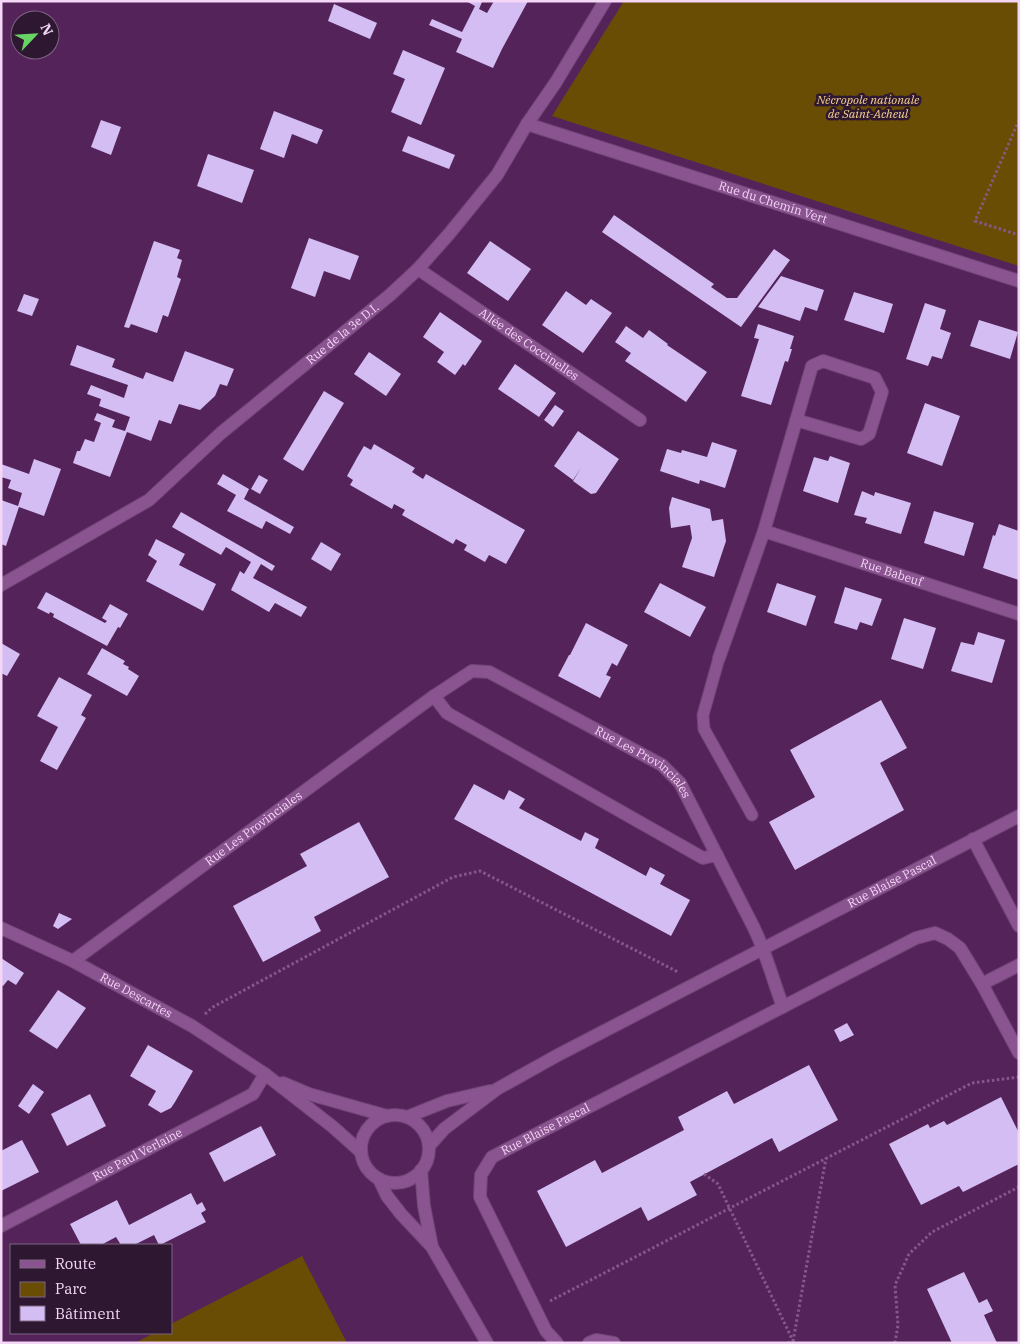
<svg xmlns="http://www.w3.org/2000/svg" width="1020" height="1344" viewBox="0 0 1020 1344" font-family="'IBM Plex Serif',serif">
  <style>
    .green { fill: #694d04 }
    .building { fill: #d3bdf3 }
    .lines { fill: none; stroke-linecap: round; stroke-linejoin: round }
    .service-casing { stroke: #704475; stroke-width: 13 }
    .minor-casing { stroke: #704475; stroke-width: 14 }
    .path { stroke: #845989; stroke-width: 3; stroke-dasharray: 2.5 2.5; stroke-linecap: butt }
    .service { stroke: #89548f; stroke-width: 11 }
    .minor { stroke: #89548f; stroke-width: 12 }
    .labels { text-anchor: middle; stroke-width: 5; stroke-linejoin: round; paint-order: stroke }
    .park-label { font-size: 12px; font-style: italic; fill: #f7d38e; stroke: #2e1831 }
    .street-label { font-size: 12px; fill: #f4d6f6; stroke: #2e1831 }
  </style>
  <rect width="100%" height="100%" fill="#54235a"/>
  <!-- green -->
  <g class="green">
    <polygon points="624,1 1019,1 1019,266 552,116"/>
    <polygon points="302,1256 347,1343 135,1343 154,1333 171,1333 171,1324"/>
  </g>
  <!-- building -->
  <g class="building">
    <polygon points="466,1 480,1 482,2 479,9 487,13 494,1 528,1 502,49 493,68 456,52 462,39 429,25 432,19 462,32 475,6"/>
    <polygon points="334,4 377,23 370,39 328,21"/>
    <polygon points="403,50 445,68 421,125 391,112 405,79 393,74"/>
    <polygon points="274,111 323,130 317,144 292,134 284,158 260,149"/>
    <polygon points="101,120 121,127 111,155 91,147"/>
    <polygon points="408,136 455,155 449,169 402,151"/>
    <polygon points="208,154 254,170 242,203 197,186"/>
    <polygon points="614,215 714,284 711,287 727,298 737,298 774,249 790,260 741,327 602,232"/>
    <polygon points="309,238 359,256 350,280 324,271 315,297 291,288"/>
    <polygon points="154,241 180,250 177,258 182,260 177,277 181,279 168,317 163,315 157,333 131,324 129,328 124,327"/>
    <polygon points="490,241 531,269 508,301 467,273"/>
    <polygon points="781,276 824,290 817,311 805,307 800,321 758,307"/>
    <polygon points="566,291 586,305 591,299 612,313 583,353 542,325"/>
    <polygon points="854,292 893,304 884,333 844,320"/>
    <polygon points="24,294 39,299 32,316 17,311"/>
    <polygon points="925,303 946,310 940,329 951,333 942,359 932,356 928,366 906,359"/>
    <polygon points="440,312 482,341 465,366 463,364 455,375 437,362 444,352 423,337"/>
    <polygon points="979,320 1018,332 1010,359 970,346"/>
    <polygon points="758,324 794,336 790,349 792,349 788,362 785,361 771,405 741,396 759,339 754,338"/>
    <polygon points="626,326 643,338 649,330 668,344 667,345 707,372 686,402 625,361 631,353 615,342"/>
    <polygon points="77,345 115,359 112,367 143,379 146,372 173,382 185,351 234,369 227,386 220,384 215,396 200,410 179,404 171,424 159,420 151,441 127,432 110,477 73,463 77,451 80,451 85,439 94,442 101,423 94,420 97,413 115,420 112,427 125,431 130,417 99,406 101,399 87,394 91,385 124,398 128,385 70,365"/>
    <polygon points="369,352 401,374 386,396 354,374"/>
    <polygon points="515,364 556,393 539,417 498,389"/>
    <polygon points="324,391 344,403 303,471 283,459"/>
    <polygon points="925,403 960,416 942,466 907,453"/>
    <polygon points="555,405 564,411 553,427 544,420"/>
    <polygon points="578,431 619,459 596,493 591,494 573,481 581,468 573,480 554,466"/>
    <polygon points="712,442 737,450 725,488 700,480 699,484 660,471 667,449 681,453 682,450 707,457"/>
    <polygon points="374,444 415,468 412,472 423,479 426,474 525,530 506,564 489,555 485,562 464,550 467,545 456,539 453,544 402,515 405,510 394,504 392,509 350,485 353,480 347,476 358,456 364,446 371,450"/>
    <polygon points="830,456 850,463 838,503 803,491 814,457 828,461"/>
    <polygon points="34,459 61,469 44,516 19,507 6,546 1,544 1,500 18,506 22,493 8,488 11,480 1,477 1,464 29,474"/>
    <polygon points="223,474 249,489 244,499 294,527 290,534 266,521 262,529 227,511 236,495 217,484"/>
    <polygon points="259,475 268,480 260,494 251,489"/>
    <polygon points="862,491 874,496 875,492 911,503 901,534 865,523 867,518 854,515"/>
    <polygon points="672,497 710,509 712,521 723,519 726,541 714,577 682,567 692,538 690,525 671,528 669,508"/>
    <polygon points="934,511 974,523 964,556 924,543"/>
    <polygon points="181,512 275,566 272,571 261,564 253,578 307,607 301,617 275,603 269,612 231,590 240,571 244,574 251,562 226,547 221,555 172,527"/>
    <polygon points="999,524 1019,531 1019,580 983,568 993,535 995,536"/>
    <polygon points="156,539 185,554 179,565 216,584 203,611 146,581 157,561 148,555"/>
    <polygon points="321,542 341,554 331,571 311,559"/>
    <polygon points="660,583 706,607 690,637 644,612"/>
    <polygon points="777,583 816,596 806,626 767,612"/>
    <polygon points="845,587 882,599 872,626 860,622 857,630 834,623"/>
    <polygon points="46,592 105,623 107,621 102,618 110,604 128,614 120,628 118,627 107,646 53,617 54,614 50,612 49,614 37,608"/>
    <polygon points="904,618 936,628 923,669 891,659"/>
    <polygon points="586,623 628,645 617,666 612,663 606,675 611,677 600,698 558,676 569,655 570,655"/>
    <polygon points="978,632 1005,640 992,683 951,671 961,642 974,645"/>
    <polygon points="1,643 20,654 7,676 1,673"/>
    <polygon points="102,648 125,661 123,664 129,667 128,669 139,676 127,696 87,674"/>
    <polygon points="59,677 92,695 81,715 86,718 57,770 40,761 58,727 37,716"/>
    <polygon points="881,700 907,748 880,763 904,810 795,870 769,822 815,797 790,750"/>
    <polygon points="474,784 504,800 509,790 525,799 519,808 581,841 585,832 599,839 595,848 646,876 650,867 665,875 660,884 690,900 671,936 454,819"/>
    <polygon points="359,822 389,877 314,917 321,931 263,962 233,906 307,866 300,854"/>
    <polygon points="59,913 72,919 58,929 53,926"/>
    <polygon points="1,958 24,973 16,985 8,980 3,986 1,985"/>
    <polygon points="58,990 86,1008 57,1049 29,1031"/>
    <polygon points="847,1023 854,1035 840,1042 834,1030"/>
    <polygon points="148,1045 193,1071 175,1102 171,1108 161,1113 148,1105 156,1091 130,1076"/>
    <polygon points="809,1065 838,1120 779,1152 772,1138 690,1182 697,1195 648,1221 641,1207 566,1247 537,1191 595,1160 602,1173 684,1130 678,1117 727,1091 734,1104"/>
    <polygon points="33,1084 44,1092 29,1114 18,1106"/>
    <polygon points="90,1094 106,1126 67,1146 51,1114"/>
    <polygon points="1001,1097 1019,1133 1019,1164 963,1192 959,1186 921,1205 889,1144 928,1124 930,1128 944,1121 947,1125"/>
    <polygon points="261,1126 276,1155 224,1182 209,1153"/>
    <polygon points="22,1140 39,1172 1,1191 1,1151"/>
    <polygon points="191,1193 197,1205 202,1202 206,1210 201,1213 206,1222 160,1245 159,1245 154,1235 134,1245 121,1245 116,1237 101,1245 81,1245 70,1224 117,1200 129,1225"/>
    <polygon points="964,1272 979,1303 987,1299 993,1311 984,1315 997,1343 952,1343 927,1289"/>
  </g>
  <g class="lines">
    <defs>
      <polyline id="service" points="719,658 703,715 704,729 752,815"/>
      <g id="minor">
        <path id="s1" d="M527,124L1019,281"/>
        <path id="s2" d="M418,269L640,420"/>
        <path id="s3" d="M764,531L1019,614"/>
        <path id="s4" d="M1,585L149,500L221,433L390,295L418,269L449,234L497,175L527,124L556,82L605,1"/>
        <polyline points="719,658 764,531 812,366 823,361 875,378 882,392 869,434 861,439 796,420"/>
        <path id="s5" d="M434,696L472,671L489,672L662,765L680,783L754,928C766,953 773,980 783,1007"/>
        <polyline points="973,839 1019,926"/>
        <path id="s6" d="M1,928L73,961L192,1026L265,1074L333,1127L361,1152"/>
        <path id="s7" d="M73,961L434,696L447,713L703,858L717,855"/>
        <polyline points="982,984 1019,965"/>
        <polyline points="283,1083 309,1094 387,1116"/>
        <circle cx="395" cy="1149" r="34"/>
        <polyline points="407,1117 447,1101 490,1091"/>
        <path id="s8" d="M429,1146L444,1129L497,1089L558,1055L1019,816"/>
        <polyline points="421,1170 424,1206 432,1247"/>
        <polyline points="379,1179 387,1196 401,1214 432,1247 487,1343"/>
        <path id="s9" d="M1,1226L253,1094L265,1074"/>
        <path id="s10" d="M557,1343L546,1331L480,1197L481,1175L492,1157L916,938L935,933L948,939L960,948L982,984L1019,1053"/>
        <polyline points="589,1343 596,1340 614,1343"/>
      </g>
    </defs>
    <!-- service casing -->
    <use href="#service" class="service-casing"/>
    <!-- minor casing -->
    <use href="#minor" class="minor-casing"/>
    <!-- path -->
    <g class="path">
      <polyline points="1019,120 975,221 1019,235"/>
      <polyline points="205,1014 213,1007 453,877 480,871 678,972"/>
      <polyline points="704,1174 718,1184 794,1343"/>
      <polyline points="550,1301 972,1083 1019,1077"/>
      <polyline points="788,1343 793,1341 826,1158"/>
      <polyline points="895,1343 898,1325 895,1285 909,1254 932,1232 1019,1187"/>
    </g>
    <!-- service -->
    <use href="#service" class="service"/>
    <!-- minor -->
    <use href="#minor" class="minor"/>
  </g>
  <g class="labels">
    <!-- park labels -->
    <g class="park-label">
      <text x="868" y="104">Nécropole nationale<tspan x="868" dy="14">de Saint-Acheul</tspan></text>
    </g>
    <!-- street labels -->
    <g class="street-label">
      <text dy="4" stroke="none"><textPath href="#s1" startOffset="258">Rue du Chemin Vert</textPath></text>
      <text dy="4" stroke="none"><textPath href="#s4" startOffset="426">Rue de la 3e D.I.</textPath></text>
      <text dy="4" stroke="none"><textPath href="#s2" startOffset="134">Allée des Coccinelles</textPath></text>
      <text dy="4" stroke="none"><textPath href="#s3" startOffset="134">Rue Babeuf</textPath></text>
      <text dy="4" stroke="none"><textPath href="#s5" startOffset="242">Rue Les Provinciales</textPath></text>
      <text dy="4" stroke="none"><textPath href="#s7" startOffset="224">Rue Les Provinciales</textPath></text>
      <text dy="4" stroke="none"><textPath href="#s8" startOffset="535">Rue Blaise Pascal</textPath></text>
      <text dy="4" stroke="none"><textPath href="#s6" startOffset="151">Rue Descartes</textPath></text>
      <text dy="4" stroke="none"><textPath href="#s10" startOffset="269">Rue Blaise Pascal</textPath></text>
      <text dy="4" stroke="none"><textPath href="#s9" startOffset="154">Rue Paul Verlaine</textPath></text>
    </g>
  </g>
  <!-- border -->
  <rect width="1020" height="1344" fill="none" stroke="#f4d6f6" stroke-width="5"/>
  <!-- legend -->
  <rect x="10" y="1244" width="162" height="90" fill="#2e1831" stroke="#7d6480"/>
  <rect x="20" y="1260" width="25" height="8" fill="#89548f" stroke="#7d6480"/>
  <text x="55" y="1269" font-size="15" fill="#f4d6f6">Route</text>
  <rect x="20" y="1282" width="25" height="15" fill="#694d04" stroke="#7d6480"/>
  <text x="55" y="1294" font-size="15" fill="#f4d6f6">Parc</text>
  <rect x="20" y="1306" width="25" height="15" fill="#d3bdf3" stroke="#7d6480"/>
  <text x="55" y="1319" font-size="15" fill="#f4d6f6">Bâtiment</text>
  <!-- north arrow -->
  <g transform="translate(35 35) rotate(65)"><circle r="24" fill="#2e1831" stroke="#7d6480"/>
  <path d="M0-4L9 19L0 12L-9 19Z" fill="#68d465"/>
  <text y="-8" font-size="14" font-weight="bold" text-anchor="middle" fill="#f4d6f6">N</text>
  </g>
</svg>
